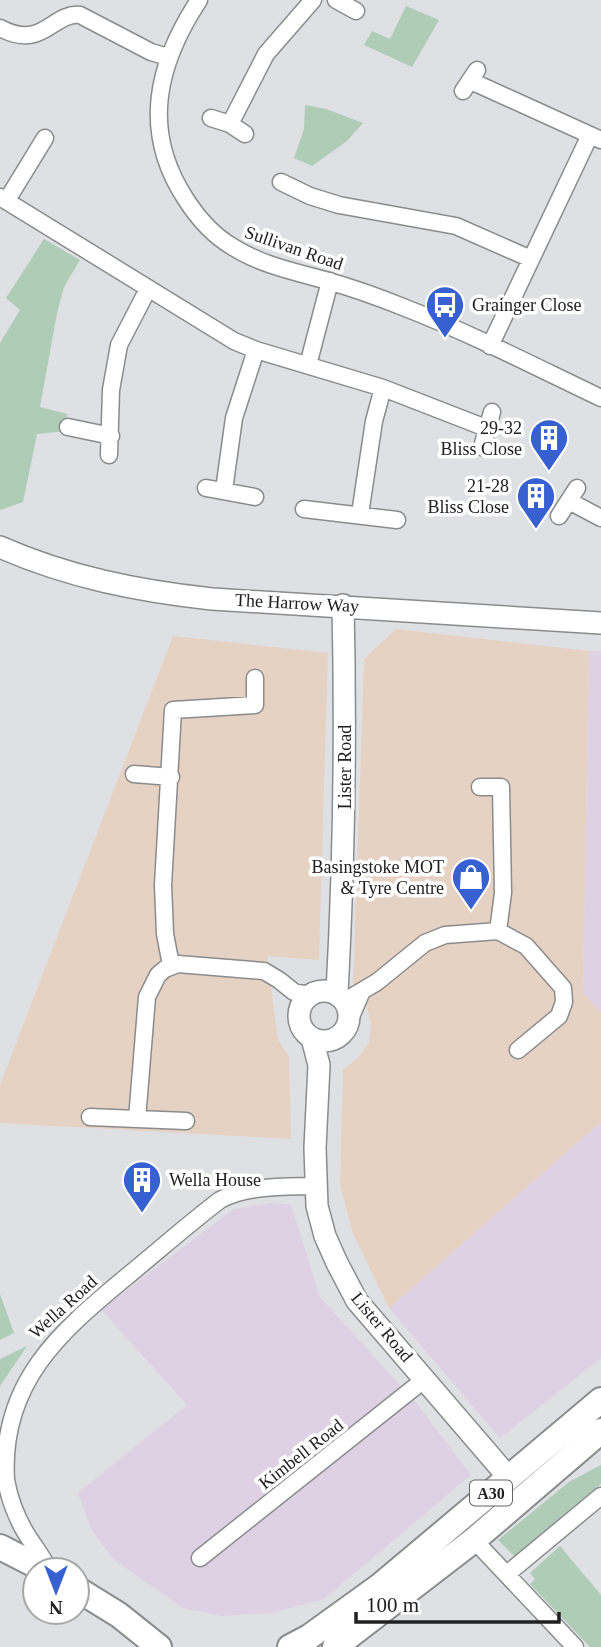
<svg xmlns="http://www.w3.org/2000/svg" width="601" height="1647" viewBox="0 0 601 1647" font-family="'Times New Roman',serif">
<style>
.commercial{fill:#ded1e4}
.industrial{fill:#e6d2c3}
.green{fill:#aeccb6}
.lines{fill:none;stroke-linecap:round;stroke-linejoin:round}
.street-casing{stroke:#8a8b8d;stroke-width:19}
.secondary-casing{stroke:#8a8b8d;stroke-width:24}
.primary-casing{stroke:#8a8b8d;stroke-width:28}
.street{stroke:#fff;stroke-width:16}
.secondary{stroke:#fff;stroke-width:21}
.primary{stroke:#fff;stroke-width:24}
.labels{text-anchor:middle;dominant-baseline:central;stroke-width:7;stroke-linejoin:round;paint-order:stroke}
.shield{fill:#fff;stroke:#636364;stroke-width:2}
.shield-label{font-size:16px;font-weight:bold;fill:#202021}
.street-label{font-size:18px;fill:#202021;stroke:#fff}
.poi-label{font-size:18px;fill:#202021;stroke:#fff;text-anchor:end}
</style>
<rect width="100%" height="100%" fill="#dfe0e3"/>
<path class="commercial" d="M 589,651 L 601,651 L 601,1012 L 583,993 Z
M 601,1122 L 601,1358 L 500,1438 L 389,1308 Z
M 272,1203 L 291,1205 L 320,1297 L 417,1404 L 471,1475 L 324,1599 L 271,1613 L 222,1616 L 183,1608 L 113,1559 L 91,1529 L 78,1493 L 187,1405 L 101,1309 L 234,1209 Z"/>
<path class="industrial" d="M 396,629 L 589,651 L 583,993 L 601,1012 L 601,1122 L 389,1308 L 352,1231 L 340,1184 L 343,1070 L 358,1058 L 369,1042 L 371,1022 L 366,1004 L 353,987 L 364,659 Z
M 173,636 L 328,653 L 319,960 L 267,956 L 278,1040 L 289,1056 L 291,1139 L 0,1123 L 0,1085 Z"/>
<path class="green" d="M 406,6 L 439,20 L 412,67 L 364,45 L 372,31 L 390,39 Z
M 305,105 L 326,109 L 363,123 L 347,141 L 312,166 L 294,158 L 304,129 Z
M 44,239 L 80,260 L 64,287 L 57,313 L 40,407 L 67,414 L 66,431 L 37,434 L 23,502 L 0,510 L 0,343 L 20,310 L 6,298 Z
M 0,1294 L 14,1333 L 0,1340 Z
M 27,1346 L 0,1386 L 0,1359 Z
M 601,1465 L 601,1484 L 514,1556 L 498,1540 L 569,1482 Z
M 560,1546 L 601,1595 L 601,1647 L 590,1647 L 530,1584 L 535,1579 L 530,1573 Z"/>
<g class="lines">
<g class="street-casing">
<path id="street" d="M 199,0 C 157,64 141,130 185,198 C 197,217 214,236 233,247 C 261,265 296,272 328,281 C 353,288 378,297 403,307 C 470,333 536,367 601,398
M 336,0 L 356,11
M 0,28 C 43,51 52,12 80,15 L 151,52 L 168,57
M 471,81 L 601,140
M 463,91 L 477,70
M 211,118 L 230,124 L 266,54 L 313,0
M 230,124 L 245,134
M 281,182 L 310,196 L 339,205 L 456,226 L 531,259
M 0,197 L 234,341 L 256,350 L 383,388 L 486,428
M 7,200 L 45,138
M 490,346 L 590,135
M 308,365 L 330,281
M 68,427 L 111,436
M 482,447 L 492,412
M 109,455 L 111,390 L 119,345 L 148,289
M 206,488 L 255,497
M 224,490 L 234,418 L 256,350
M 569,501 L 601,518
M 304,509 L 397,520
M 360,514 L 374,421 L 383,388
M 559,516 L 577,488
M 134,774 L 171,777
M 480,787 L 501,787 L 503,893 L 498,931
M 171,965 L 165,934 L 163,885 L 173,710 L 255,705 L 255,678
M 345,1001 L 377,982 L 425,943 L 445,935 L 498,931 L 526,946 L 563,988 L 564,1002 L 559,1016 L 518,1050
M 350,1019 L 362,991
M 90,1117 L 137,1119 L 147,997 L 158,975 L 165,969 L 178,964 L 264,971 L 279,980 L 294,992 L 310,995
M 137,1119 L 186,1121
M 474,1540 L 575,1647
M 200,1558 L 425,1379
M 49,1570 C 42,1555 32,1544 24,1530 C 15,1514 9,1497 6,1480 C 0,1383 60,1332 125,1278 C 157,1252 187,1225 220,1200 C 247,1185 285,1187 316,1186
M 507,1574 L 601,1496"/>
</g>
<g class="secondary-casing">
<path id="secondary" d="M 0,547 C 68,577 138,591 212,599 L 601,623
M299 1016a25 25 0 1 1 50 0a25 25 0 1 1-50 0Z
M 337,993 C 344,864 346,735 343,605
M 312,1038 L 319,1065 L 315,1148 L 317,1206 L 325,1236 L 337,1263 L 357,1301 L 509,1478"/>
</g>
<g class="primary-casing">
<path id="primary" d="M 0,1547 L 45,1570
M 77,1589 L 119,1615 L 159,1647
M 290,1647 L 309,1637 L 381,1585 L 601,1400
M 335,1647 L 474,1540 L 601,1431"/>
</g>
<use href="#street" class="street"/>
<use href="#secondary" class="secondary"/>
<use href="#primary" class="primary"/>
</g>
<defs>
<g id="bus-pin" transform="scale(2.0125)"><path d="M0 17L-7.5 6A9.5 9.5 0 1 1 7.5 6Z" fill="#3761d1" stroke="#fff"/><path d="M-5-6H5V4H4V6H2V4H-2V6H-4V4H-5ZM-3.5-4V0h7V-4ZM-3.5 1.2v1.5H-2V1.2ZM2 1.2v1.5H3.5V1.2Z" fill="#fff"/></g>
<g id="building-pin" transform="scale(2.0125)"><path d="M0 17L-7.5 6A9.5 9.5 0 1 1 7.5 6Z" fill="#3761d1" stroke="#fff"/><path d="M-4-6H4V6H1V3H-1V6H-4ZM-2.5-4.3h1.7v1.8h-1.7ZM.8-4.3h1.7v1.8H.8ZM-2.5-1h1.7V.8h-1.7ZM.8-1h1.7V.8H.8Z" fill="#fff"/></g>
<g id="shop-pin" transform="scale(2.0125)"><path d="M0 17L-7.5 6A9.5 9.5 0 1 1 7.5 6Z" fill="#3761d1" stroke="#fff"/><path d="M-5-2.5h2.3a2.7 3.5 0 0 1 5.4 0H5L5.5 6h-11ZM-1.5-2.5h3a1.5 2.3 0 0 0-3 0Z" fill="#fff"/></g>
</defs>
<g fill-rule="evenodd">
<use href="#bus-pin" x="445" y="305"/>
<use href="#building-pin" x="549" y="438"/>
<use href="#building-pin" x="536" y="496"/>
<use href="#shop-pin" x="471" y="877"/>
<use href="#building-pin" x="142" y="1180"/>
</g>
<g class="labels">
<rect class="shield" x="470" y="1480.5" width="42" height="25" rx="5"/>
<g class="shield-label">
<text x="491" y="1493">A30</text>
</g>
<g class="street-label">
<text transform="translate(294 248) rotate(19)">Sullivan Road</text>
<text transform="translate(297 603) rotate(3)">The Harrow Way</text>
<text transform="translate(345 767) rotate(-90)">Lister Road</text>
<text transform="translate(63 1307) rotate(-42)">Wella Road</text>
<text transform="translate(382 1327) rotate(50)">Lister Road</text>
<text transform="translate(301 1454) rotate(-38)">Kimbell Road</text>
</g>
<g class="poi-label">
<text x="472" y="305" text-anchor="start">Grainger Close</text>
<text x="522" y="428">29-32<tspan x="522" dy="21">Bliss Close</tspan></text>
<text x="509" y="486">21-28<tspan x="509" dy="21">Bliss Close</tspan></text>
<text x="444" y="867">Basingstoke MOT<tspan x="444" dy="21">&amp; Tyre Centre</tspan></text>
<text x="169" y="1180" text-anchor="start">Wella House</text>
</g>
</g>
<g transform="translate(56 1591) rotate(180)"><circle r="33" fill="#ffffff" stroke="#a6a6a6" stroke-width="2"/>
<path d="M0-5L12 26L0 18L-12 26Z" fill="#3761d1"/>
<text y="-10" font-size="19" font-weight="bold" text-anchor="middle" fill="#202021">N</text>
</g>
<path d="M356 1612v10h203v-10" fill="none" stroke="#202021" stroke-width="3.5"/>
<text x="366" y="1612" font-size="21" fill="#202021" stroke="#ffffff" stroke-width="5" paint-order="stroke">100 m</text>
</svg>
